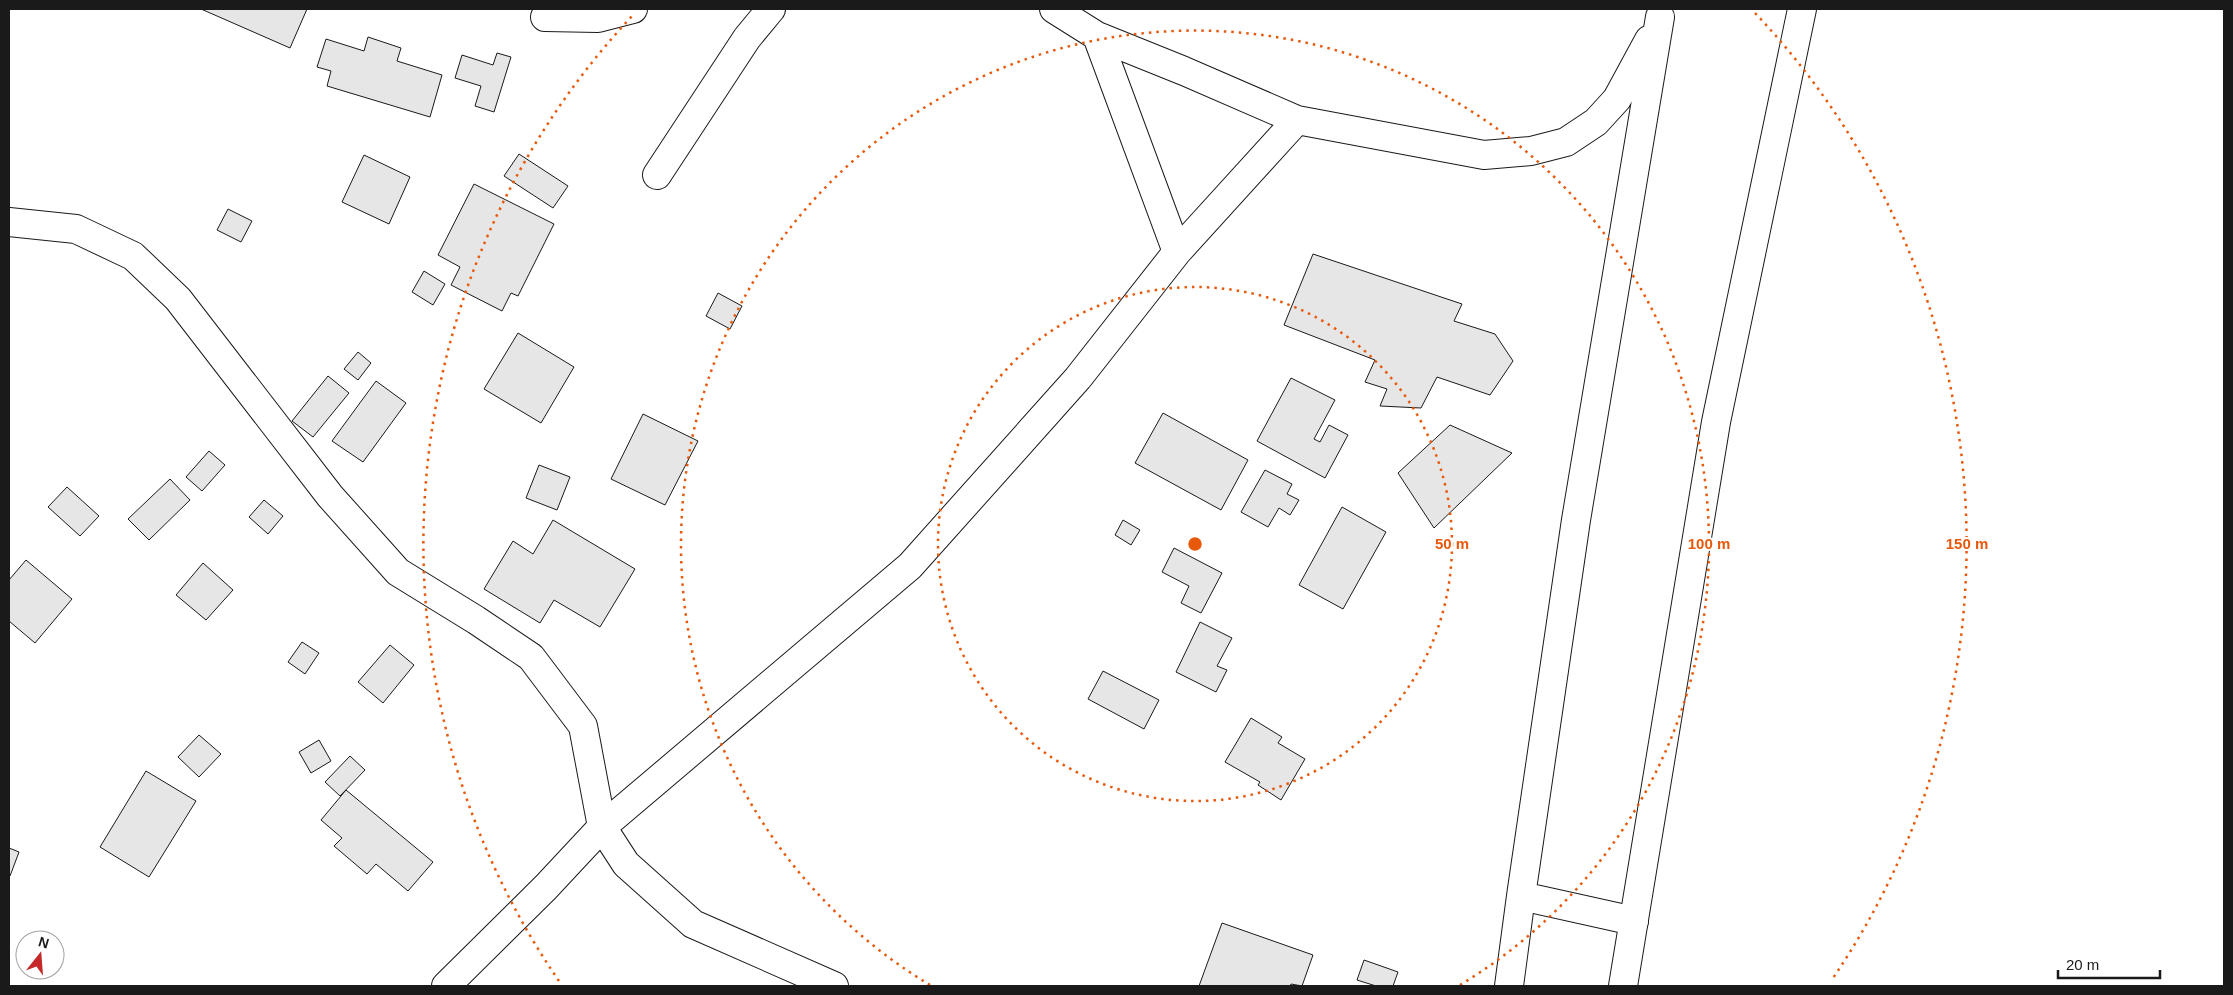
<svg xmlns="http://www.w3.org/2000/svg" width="2233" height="995" viewBox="0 0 2233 995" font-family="Arial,sans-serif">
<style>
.building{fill:#e6e6e6;stroke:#1a1a1a}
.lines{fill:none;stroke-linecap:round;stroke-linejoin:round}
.minor-casing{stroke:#1a1a1a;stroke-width:30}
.trunk-casing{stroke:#1a1a1a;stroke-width:30}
.minor{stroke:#fff;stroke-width:28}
.trunk{stroke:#fff;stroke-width:28}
.ring{fill:none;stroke:#e8590c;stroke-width:2.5;stroke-dasharray:2.5 5}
.centre{fill:#e8590c;stroke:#fff;stroke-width:2.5}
.ring-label{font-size:15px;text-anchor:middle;font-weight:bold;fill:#e8590c;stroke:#fff;stroke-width:4;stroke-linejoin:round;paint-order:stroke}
</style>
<rect width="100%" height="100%" fill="#fff"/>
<path class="building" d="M 201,9 L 307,9 L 290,48 Z
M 368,37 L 401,48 L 397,61 L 442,75 L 430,117 L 327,86 L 331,71 L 317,67 L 326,39 L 364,51 Z
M 497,53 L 511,57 L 494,112 L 475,106 L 481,86 L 455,78 L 462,55 L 493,65 Z
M 519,154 L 568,186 L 553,208 L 504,176 Z
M 364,155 L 410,177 L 389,224 L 342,202 Z
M 474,184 L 554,224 L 518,296 L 511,293 L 502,311 L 451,285 L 460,267 L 438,255 Z
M 228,209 L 252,221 L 241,242 L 217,230 Z
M 1313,254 L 1462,304 L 1454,321 L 1495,334 L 1513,361 L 1490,395 L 1437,377 L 1421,408 L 1380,406 L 1387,389 L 1365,382 L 1375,360 L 1284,325 Z
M 424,271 L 445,284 L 433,305 L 412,292 Z
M 718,293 L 742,306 L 730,329 L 706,316 Z
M 518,333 L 574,367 L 541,423 L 484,389 Z
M 358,352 L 371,363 L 358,380 L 344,369 Z
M 328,376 L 349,393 L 313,437 L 292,421 Z
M 1291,378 L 1335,400 L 1314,439 L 1320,442 L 1329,425 L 1348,435 L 1325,478 L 1257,441 Z
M 376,381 L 406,403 L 363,462 L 332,441 Z
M 1163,413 L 1248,460 L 1221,510 L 1135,463 Z
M 643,414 L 698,441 L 665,505 L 611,479 Z
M 1450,425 L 1512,453 L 1434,528 L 1398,473 Z
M 209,451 L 225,465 L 202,491 L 186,477 Z
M 539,465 L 570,477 L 557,510 L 526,498 Z
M 1265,470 L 1292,484 L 1287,494 L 1299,500 L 1290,515 L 1279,508 L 1268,527 L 1241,512 Z
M 170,479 L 190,500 L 149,540 L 128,519 Z
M 67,487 L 99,516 L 80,536 L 48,507 Z
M 264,500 L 283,516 L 268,534 L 249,517 Z
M 1342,507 L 1386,532 L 1343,609 L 1299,585 Z
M 553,520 L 635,569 L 600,627 L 554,600 L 540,623 L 484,589 L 513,541 L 533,554 Z
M 1123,520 L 1140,530 L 1131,545 L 1115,535 Z
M 1174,548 L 1222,573 L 1201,613 L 1181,603 L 1189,586 L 1162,572 Z
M 26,560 L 72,599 L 35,643 L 9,621 L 9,580 Z
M 203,563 L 233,590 L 206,620 L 176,595 Z
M 1200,622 L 1232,638 L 1217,666 L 1227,670 L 1216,692 L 1176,672 Z
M 302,642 L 319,653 L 305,674 L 288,662 Z
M 390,645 L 414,665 L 383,703 L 358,682 Z
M 1103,671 L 1159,700 L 1144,729 L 1088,699 Z
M 1251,718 L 1282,737 L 1278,743 L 1305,759 L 1281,800 L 1258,785 L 1260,782 L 1225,762 Z
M 199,735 L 221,754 L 199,777 L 178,757 Z
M 319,740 L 331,761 L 311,773 L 299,752 Z
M 350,756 L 365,770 L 340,796 L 325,782 Z
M 146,771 L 196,801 L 149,877 L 100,847 Z
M 346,790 L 433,862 L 408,891 L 376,864 L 367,874 L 334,846 L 342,838 L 321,820 Z
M 9,848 L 19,852 L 10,876 L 9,876 Z
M 1222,923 L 1313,955 L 1302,986 L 1291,984 L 1290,986 L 1199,986 Z
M 1364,960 L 1398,972 L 1393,986 L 1376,986 L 1357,980 Z"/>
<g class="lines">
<g class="minor-casing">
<path id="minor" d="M 1054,9 L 1097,36 L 1184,71 L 1297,120 L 1484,155 L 1531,151 L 1566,142 L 1596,122 L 1617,99 L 1649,40
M 545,17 L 598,18 L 633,9
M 1097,36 L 1177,252
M 657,175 L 747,38 L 771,9
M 9,222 L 76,229 L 133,256 L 178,299 L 330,496 L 398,572 L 476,620 L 531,657 L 583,726 L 602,827 L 626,864 L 693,924 L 834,986
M 1634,921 L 1521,896 L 1576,520 L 1660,17
M 446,986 L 546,887 L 602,827 L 910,566 L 1078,378 L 1177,252 L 1297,120
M 1509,986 L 1521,896"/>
</g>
<g class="trunk-casing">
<path id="trunk" d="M 1623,986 L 1716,422 L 1802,9"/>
</g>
<use href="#minor" class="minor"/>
<use href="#trunk" class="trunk"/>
</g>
<g class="ring">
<circle cx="1195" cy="544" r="257"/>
<path d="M930 985A514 514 0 1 1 1460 985"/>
<path d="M559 981A772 772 0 0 1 635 13M1755 13A772 772 0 0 1 1831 981"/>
</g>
<circle cx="1195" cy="544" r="8" class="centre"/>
<g class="ring-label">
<text x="1452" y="549">50 m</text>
<text x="1709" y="549">100 m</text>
<text x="1967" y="549">150 m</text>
</g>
<rect width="2233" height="995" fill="none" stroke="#1a1a1a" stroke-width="20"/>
<g transform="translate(40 955) rotate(17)"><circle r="24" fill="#ffffff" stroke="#a3a3a3"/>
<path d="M0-4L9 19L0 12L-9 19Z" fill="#c62828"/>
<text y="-8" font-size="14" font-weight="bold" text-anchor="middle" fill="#1a1a1a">N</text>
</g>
<path d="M2058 970v8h102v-8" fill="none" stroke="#1a1a1a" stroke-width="2.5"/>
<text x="2066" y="970" font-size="15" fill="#1a1a1a" stroke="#ffffff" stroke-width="4" paint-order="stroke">20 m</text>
</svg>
